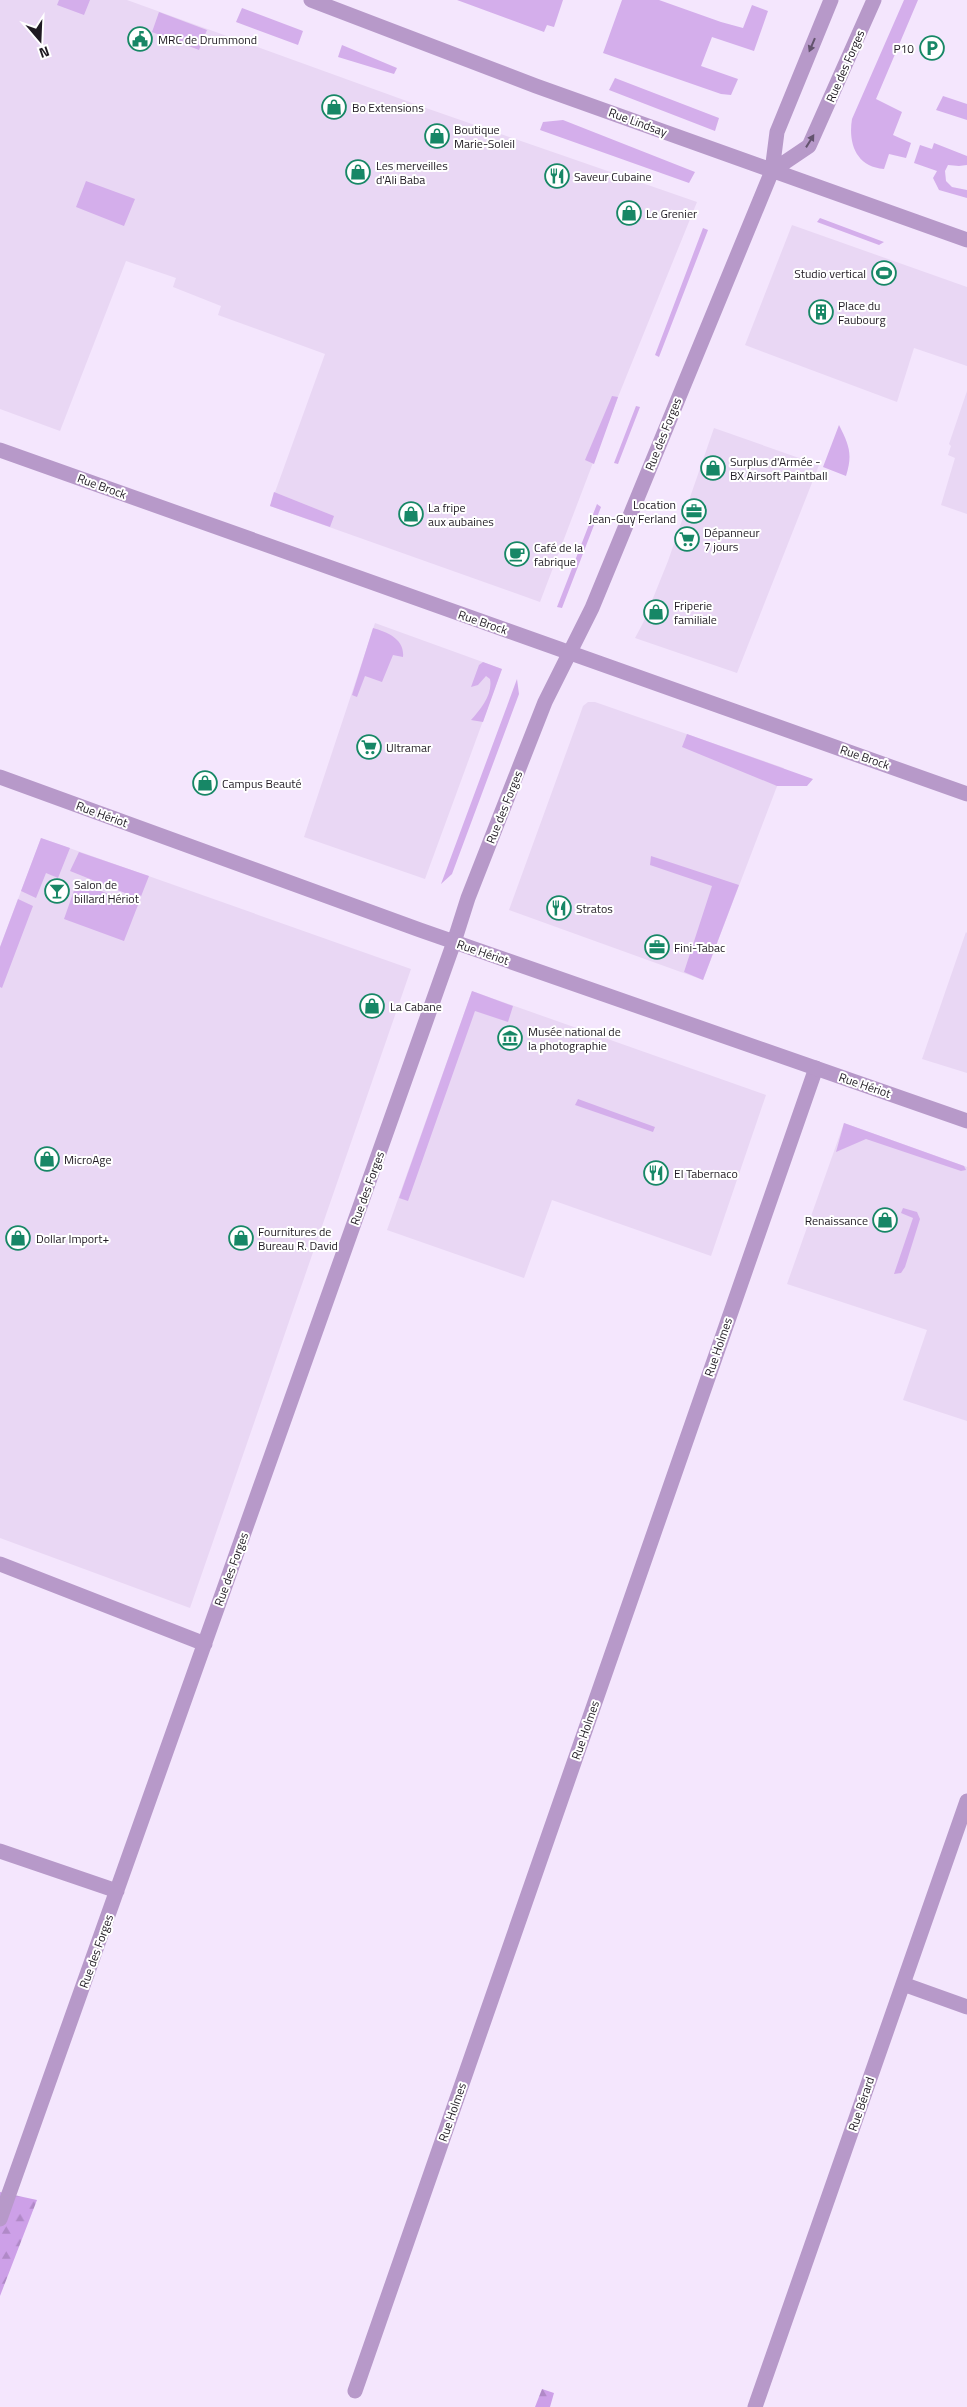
<svg xmlns="http://www.w3.org/2000/svg" width="967" height="2407" viewBox="0 0 967 2407" font-family="'Titillium Web',sans-serif">
<style>
.built{fill:#e9d7f4}
.grass{fill:#d4aeeb}
.forest{fill:url(#forest-firs)}
.lines{fill:none;stroke-linecap:round;stroke-linejoin:round}
.minor{stroke:#b799c9;stroke-width:15}
.tertiary{stroke:#b799c9;stroke-width:15}
.oneway{fill:#63536d}
.labels{text-anchor:middle;dominant-baseline:central;stroke-width:4;stroke-linejoin:round;paint-order:stroke}
.poi-label{font-size:12px;fill:#1f1a22;stroke:#fff;text-anchor:start}
.street-label{font-size:12px;fill:#1f1a22;stroke:#fff}
</style>
<defs>
<pattern id="forest-firs" width="22" height="20" patternUnits="userSpaceOnUse" patternTransform="scale(1.25)"><rect width="22" height="20" fill="#cda0e8"/><path d="M5 1l3.5 6h-7zM16 11l3.5 6h-7z" fill="#b089c7"/></pattern>
</defs>
<rect width="100%" height="100%" fill="#f4e6fd"/>
<path class="built" d="M 0,0 L 127,0 L 426,108 L 697,202 L 618,397 L 540,602 L 270,506 L 325,354 L 218,315 L 221,306 L 173,287 L 176,278 L 126,261 L 60,431 L 0,409 Z
M 792,225 L 967,287 L 967,366 L 914,348 L 897,402 L 745,345 Z
M 967,391 L 967,514 L 941,505 L 955,458 L 948,455 L 951,446 L 949,444 Z
M 714,428 L 819,465 L 737,673 L 635,638 L 643,623 L 668,561 Z
M 375,623 L 502,669 L 425,879 L 304,837 Z
M 588,702 L 595,702 L 784,768 L 703,980 L 509,910 L 577,723 L 583,706 Z
M 41,838 L 411,969 L 190,1608 L 0,1538 L 0,947 Z
M 966,932 L 967,933 L 967,1073 L 922,1059 Z
M 472,991 L 766,1095 L 711,1256 L 552,1200 L 524,1278 L 387,1230 Z
M 844,1123 L 967,1167 L 967,1421 L 903,1400 L 927,1330 L 787,1284 Z"/>
<path class="grass" d="M 59,0 L 90,0 L 84,15 L 57,5 Z
M 457,0 L 563,0 L 554,27 L 547,25 L 544,32 Z
M 622,0 L 659,0 L 721,22 L 743,28 L 752,5 L 768,11 L 754,51 L 712,37 L 701,66 L 738,79 L 731,95 L 721,94 L 603,53 Z
M 904,0 L 918,0 L 876,99 L 902,112 L 893,135 L 911,143 L 906,158 L 889,154 L 884,169 C 856,167 848,143 852,119 Z
M 242,8 L 303,31 L 298,45 L 236,22 Z
M 159,12 L 207,30 L 199,50 L 152,32 Z
M 342,45 L 397,68 L 394,74 L 338,57 Z
M 615,78 L 719,118 L 715,131 L 609,90 Z
M 943,96 L 967,104 L 967,120 L 936,110 Z
M 563,120 L 695,172 L 689,183 L 540,130 L 543,122 Z
M 934,143 L 967,156 L 967,165 L 959,166 L 948,165 L 945,171 L 946,181 L 952,187 L 967,190 L 967,198 L 939,190 L 933,178 L 937,171 L 914,163 L 920,145 L 932,149 Z
M 86,181 L 135,199 L 124,226 L 76,207 Z
M 820,218 L 884,242 L 879,245 L 817,222 Z
M 703,228 L 708,230 L 659,357 L 655,355 Z
M 612,396 L 618,397 L 594,464 L 585,460 Z
M 636,406 L 640,407 L 618,464 L 614,463 Z
M 839,425 C 849,445 853,454 846,476 L 823,467 Z
M 274,492 L 334,516 L 330,527 L 270,506 Z
M 597,504 L 601,507 L 562,608 L 557,607 Z
M 373,628 C 387,632 405,639 403,657 L 393,655 L 382,682 L 365,676 L 357,697 L 352,695 Z
M 483,662 L 502,669 L 483,722 L 471,720 C 481,709 493,694 490,679 L 486,676 L 478,685 L 471,687 L 479,665 Z
M 517,679 L 519,694 L 452,874 L 441,884 Z
M 687,734 L 813,779 L 807,786 L 777,786 L 682,747 Z
M 41,838 L 70,848 L 58,878 L 46,873 L 36,898 L 21,891 Z
M 79,852 L 149,876 L 140,899 L 70,871 Z
M 651,856 L 739,885 L 703,980 L 684,972 L 712,886 L 650,865 Z
M 77,882 L 138,905 L 124,941 L 64,919 Z
M 18,899 L 33,906 L 2,988 L 0,987 L 0,947 Z
M 472,991 L 513,1006 L 508,1022 L 475,1011 L 408,1201 L 399,1198 Z
M 578,1099 L 655,1127 L 653,1132 L 575,1105 Z
M 844,1123 L 964,1166 L 966,1170 L 961,1171 L 866,1139 L 836,1152 Z
M 903,1208 L 917,1212 L 920,1219 L 905,1267 L 901,1273 L 894,1274 L 913,1218 L 901,1213 Z"/>
<path class="forest" d="M 0,2192 L 37,2200 L 0,2296 Z
M 542,2389 L 554,2393 L 550,2407 L 535,2407 Z"/>
<g class="lines">
<path class="minor" d="M 0,1564 L 205,1644
M 0,1851 L 117,1891
M 903,1984 L 967,2007
M 0,2219 L 454,942
M 355,2391 L 816,1068
M 755,2407 L 967,1801"/>
<path class="tertiary" d="M 311,0 L 536,86 L 967,240
M 772,171 L 809,146 L 874,0
M 0,450 L 967,794
M 0,777 L 420,930 L 967,1121
M 454,942 L 468,898 L 545,702 L 592,608 L 772,171 L 777,132 L 831,0"/>
</g>
<defs><path id="oneway-solid" d="M-6-.8H1V-3.2L6.5 0L1 3.2V.8H-6Z" transform="scale(1.25)"/></defs>
<g class="oneway">
<use href="#oneway-solid" transform="translate(812 45) rotate(113)"/>
<use href="#oneway-solid" transform="translate(810 141) rotate(-58)"/>
</g>
<defs>
<g id="civic-ring" transform="scale(1.25)"><circle r="9.5" fill="#fff" stroke="#178766" stroke-width="1.5"/><path d="M-.6-6.5H3V-4.5H.6V-3L4-1V1h2V6H-6V1h2V-1L-.6-3ZM-1.2 2.5V6h2.4V2.5Z" fill="#178766"/></g>
<g id="parking-ring" transform="scale(1.25)"><circle r="9.5" fill="#fff" stroke="#178766" stroke-width="1.5"/><path d="M-3.5-5.5H1a3.5 3.5 0 0 1 0 7H-1V5.5H-3.5ZM-1-3.4V-.6H.8a1.4 1.4 0 0 0 0-2.8Z" fill="#178766"/></g>
<g id="shop-ring" transform="scale(1.25)"><circle r="9.5" fill="#fff" stroke="#178766" stroke-width="1.5"/><path d="M-5-2.5h2.3a2.7 3.5 0 0 1 5.4 0H5L5.5 6h-11ZM-1.5-2.5h3a1.5 2.3 0 0 0-3 0Z" fill="#178766"/></g>
<g id="restaurant-ring" transform="scale(1.25)"><circle r="9.5" fill="#fff" stroke="#178766" stroke-width="1.5"/><path d="M-5-6h1v4h1v-4h1v4h1v-4h1v5L-1.5 .5V6h-2V.5L-5-1ZM5-6V6H3V1.5H1.5Q1.5-4 5-6Z" fill="#178766"/></g>
<g id="stadium-ring" transform="scale(1.25)"><circle r="9.5" fill="#fff" stroke="#178766" stroke-width="1.5"/><path d="M0-5a6.5 5 0 1 0 0 10a6.5 5 0 1 0 0-10ZM-3.5-1.8h7v3.6h-7Z" fill="#178766"/></g>
<g id="building-ring" transform="scale(1.25)"><circle r="9.5" fill="#fff" stroke="#178766" stroke-width="1.5"/><path d="M-4-6H4V6H1V3H-1V6H-4ZM-2.5-4.3h1.7v1.8h-1.7ZM.8-4.3h1.7v1.8H.8ZM-2.5-1h1.7V.8h-1.7ZM.8-1h1.7V.8H.8Z" fill="#178766"/></g>
<g id="office-ring" transform="scale(1.25)"><circle r="9.5" fill="#fff" stroke="#178766" stroke-width="1.5"/><path d="M-6-3h4V-5.5h4V-3h4V5H-6ZM-1-4.5V-3h2v-1.5ZM-6 0V1H6V0Z" fill="#178766"/></g>
<g id="supermarket-ring" transform="scale(1.25)"><circle r="9.5" fill="#fff" stroke="#178766" stroke-width="1.5"/><path d="M-6-5.5h2.5l.6 2H6L4.5 2H-2.5L-4.4-4H-6ZM-1.5 3.2a1.3 1.3 0 1 0 .1 0ZM3 3.2a1.3 1.3 0 1 0 .1 0Z" fill="#178766"/></g>
<g id="cafe-ring" transform="scale(1.25)"><circle r="9.5" fill="#fff" stroke="#178766" stroke-width="1.5"/><path d="M-5.5-4.5H6V0H3Q3 3.5 0 3.5H-2.5Q-5.5 3.5-5.5 0ZM3-3.2v2h1.7v-2ZM-6 4.5H4V6H-6Z" fill="#178766"/></g>
<g id="bar-ring" transform="scale(1.25)"><circle r="9.5" fill="#fff" stroke="#178766" stroke-width="1.5"/><path d="M-6-5H6L.8 .8V4.5H3.5V6h-7V4.5H-.8V.8Z" fill="#178766"/></g>
<g id="museum-ring" transform="scale(1.25)"><circle r="9.5" fill="#fff" stroke="#178766" stroke-width="1.5"/><path d="M0-6L6-3V-2H-6V-3ZM-5-1h2V3h-2ZM-1-1h2V3h-2ZM3-1h2V3H3ZM-6 4H6V6H-6Z" fill="#178766"/></g>
</defs>
<g fill-rule="evenodd">
<use href="#civic-ring" x="140" y="39"/>
<use href="#parking-ring" x="932" y="48"/>
<use href="#shop-ring" x="334" y="107"/>
<use href="#shop-ring" x="437" y="136"/>
<use href="#shop-ring" x="358" y="172"/>
<use href="#restaurant-ring" x="557" y="176"/>
<use href="#shop-ring" x="629" y="213"/>
<use href="#stadium-ring" x="884" y="273"/>
<use href="#building-ring" x="821" y="312"/>
<use href="#shop-ring" x="713" y="468"/>
<use href="#office-ring" x="694" y="511"/>
<use href="#shop-ring" x="411" y="514"/>
<use href="#supermarket-ring" x="687" y="539"/>
<use href="#cafe-ring" x="517" y="554"/>
<use href="#shop-ring" x="656" y="612"/>
<use href="#supermarket-ring" x="369" y="747"/>
<use href="#shop-ring" x="205" y="783"/>
<use href="#bar-ring" x="57" y="891"/>
<use href="#restaurant-ring" x="559" y="908"/>
<use href="#office-ring" x="657" y="947"/>
<use href="#shop-ring" x="372" y="1006"/>
<use href="#museum-ring" x="510" y="1038"/>
<use href="#shop-ring" x="47" y="1159"/>
<use href="#restaurant-ring" x="656" y="1173"/>
<use href="#shop-ring" x="885" y="1220"/>
<use href="#shop-ring" x="18" y="1238"/>
<use href="#shop-ring" x="241" y="1238"/>
</g>
<g class="labels">
<g class="poi-label">
<text x="158" y="39">MRC de Drummond</text>
<text x="914" y="48" text-anchor="end">P10</text>
<text x="352" y="107">Bo Extensions</text>
<text x="454" y="129">Boutique<tspan x="454" dy="14">Marie-Soleil</tspan></text>
<text x="376" y="165">Les merveilles<tspan x="376" dy="14">d'Ali Baba</tspan></text>
<text x="574" y="176">Saveur Cubaine</text>
<text x="646" y="213">Le Grenier</text>
<text x="866" y="273" text-anchor="end">Studio vertical</text>
<text x="838" y="305">Place du<tspan x="838" dy="14">Faubourg</tspan></text>
<text x="730" y="461">Surplus d'Armée -<tspan x="730" dy="14">BX Airsoft Paintball</tspan></text>
<text x="676" y="504" text-anchor="end">Location<tspan x="676" dy="14">Jean-Guy Ferland</tspan></text>
<text x="428" y="507">La fripe<tspan x="428" dy="14">aux aubaines</tspan></text>
<text x="704" y="532">Dépanneur<tspan x="704" dy="14">7 jours</tspan></text>
<text x="534" y="547">Café de la<tspan x="534" dy="14">fabrique</tspan></text>
<text x="674" y="605">Friperie<tspan x="674" dy="14">familiale</tspan></text>
<text x="386" y="747">Ultramar</text>
<text x="222" y="783">Campus Beauté</text>
<text x="74" y="884">Salon de<tspan x="74" dy="14">billard Hériot</tspan></text>
<text x="576" y="908">Stratos</text>
<text x="674" y="947">Fini-Tabac</text>
<text x="390" y="1006">La Cabane</text>
<text x="528" y="1031">Musée national de<tspan x="528" dy="14">la photographie</tspan></text>
<text x="64" y="1159">MicroAge</text>
<text x="674" y="1173">El Tabernaco</text>
<text x="868" y="1220" text-anchor="end">Renaissance</text>
<text x="258" y="1231">Fournitures de<tspan x="258" dy="14">Bureau R. David</tspan></text>
<text x="36" y="1238">Dollar Import+</text>
</g>
<g class="street-label">
<text transform="translate(845 66) rotate(-66)">Rue des Forges</text>
<text transform="translate(638 122) rotate(20)">Rue Lindsay</text>
<text transform="translate(663 434) rotate(-68)">Rue des Forges</text>
<text transform="translate(102 486) rotate(20)">Rue Brock</text>
<text transform="translate(483 622) rotate(19)">Rue Brock</text>
<text transform="translate(865 757) rotate(19)">Rue Brock</text>
<text transform="translate(504 807) rotate(-68)">Rue des Forges</text>
<text transform="translate(102 814) rotate(20)">Rue Hériot</text>
<text transform="translate(483 952) rotate(19)">Rue Hériot</text>
<text transform="translate(865 1085) rotate(19)">Rue Hériot</text>
<text transform="translate(367 1188) rotate(-70)">Rue des Forges</text>
<text transform="translate(718 1347) rotate(-71)">Rue Holmes</text>
<text transform="translate(231 1569) rotate(-70)">Rue des Forges</text>
<text transform="translate(585 1730) rotate(-71)">Rue Holmes</text>
<text transform="translate(96 1951) rotate(-70)">Rue des Forges</text>
<text transform="translate(861 2104) rotate(-71)">Rue Bérard</text>
<text transform="translate(452 2112) rotate(-71)">Rue Holmes</text>
</g>
</g>
<g transform="translate(40 40) rotate(161)" stroke="#ffffff" stroke-width="4" paint-order="stroke">
<path d="M0-4L9 19L0 12L-9 19Z" fill="#1f1a22"/>
<text y="-8" font-size="14" font-weight="bold" text-anchor="middle" fill="#1f1a22">N</text>
</g>
</svg>
